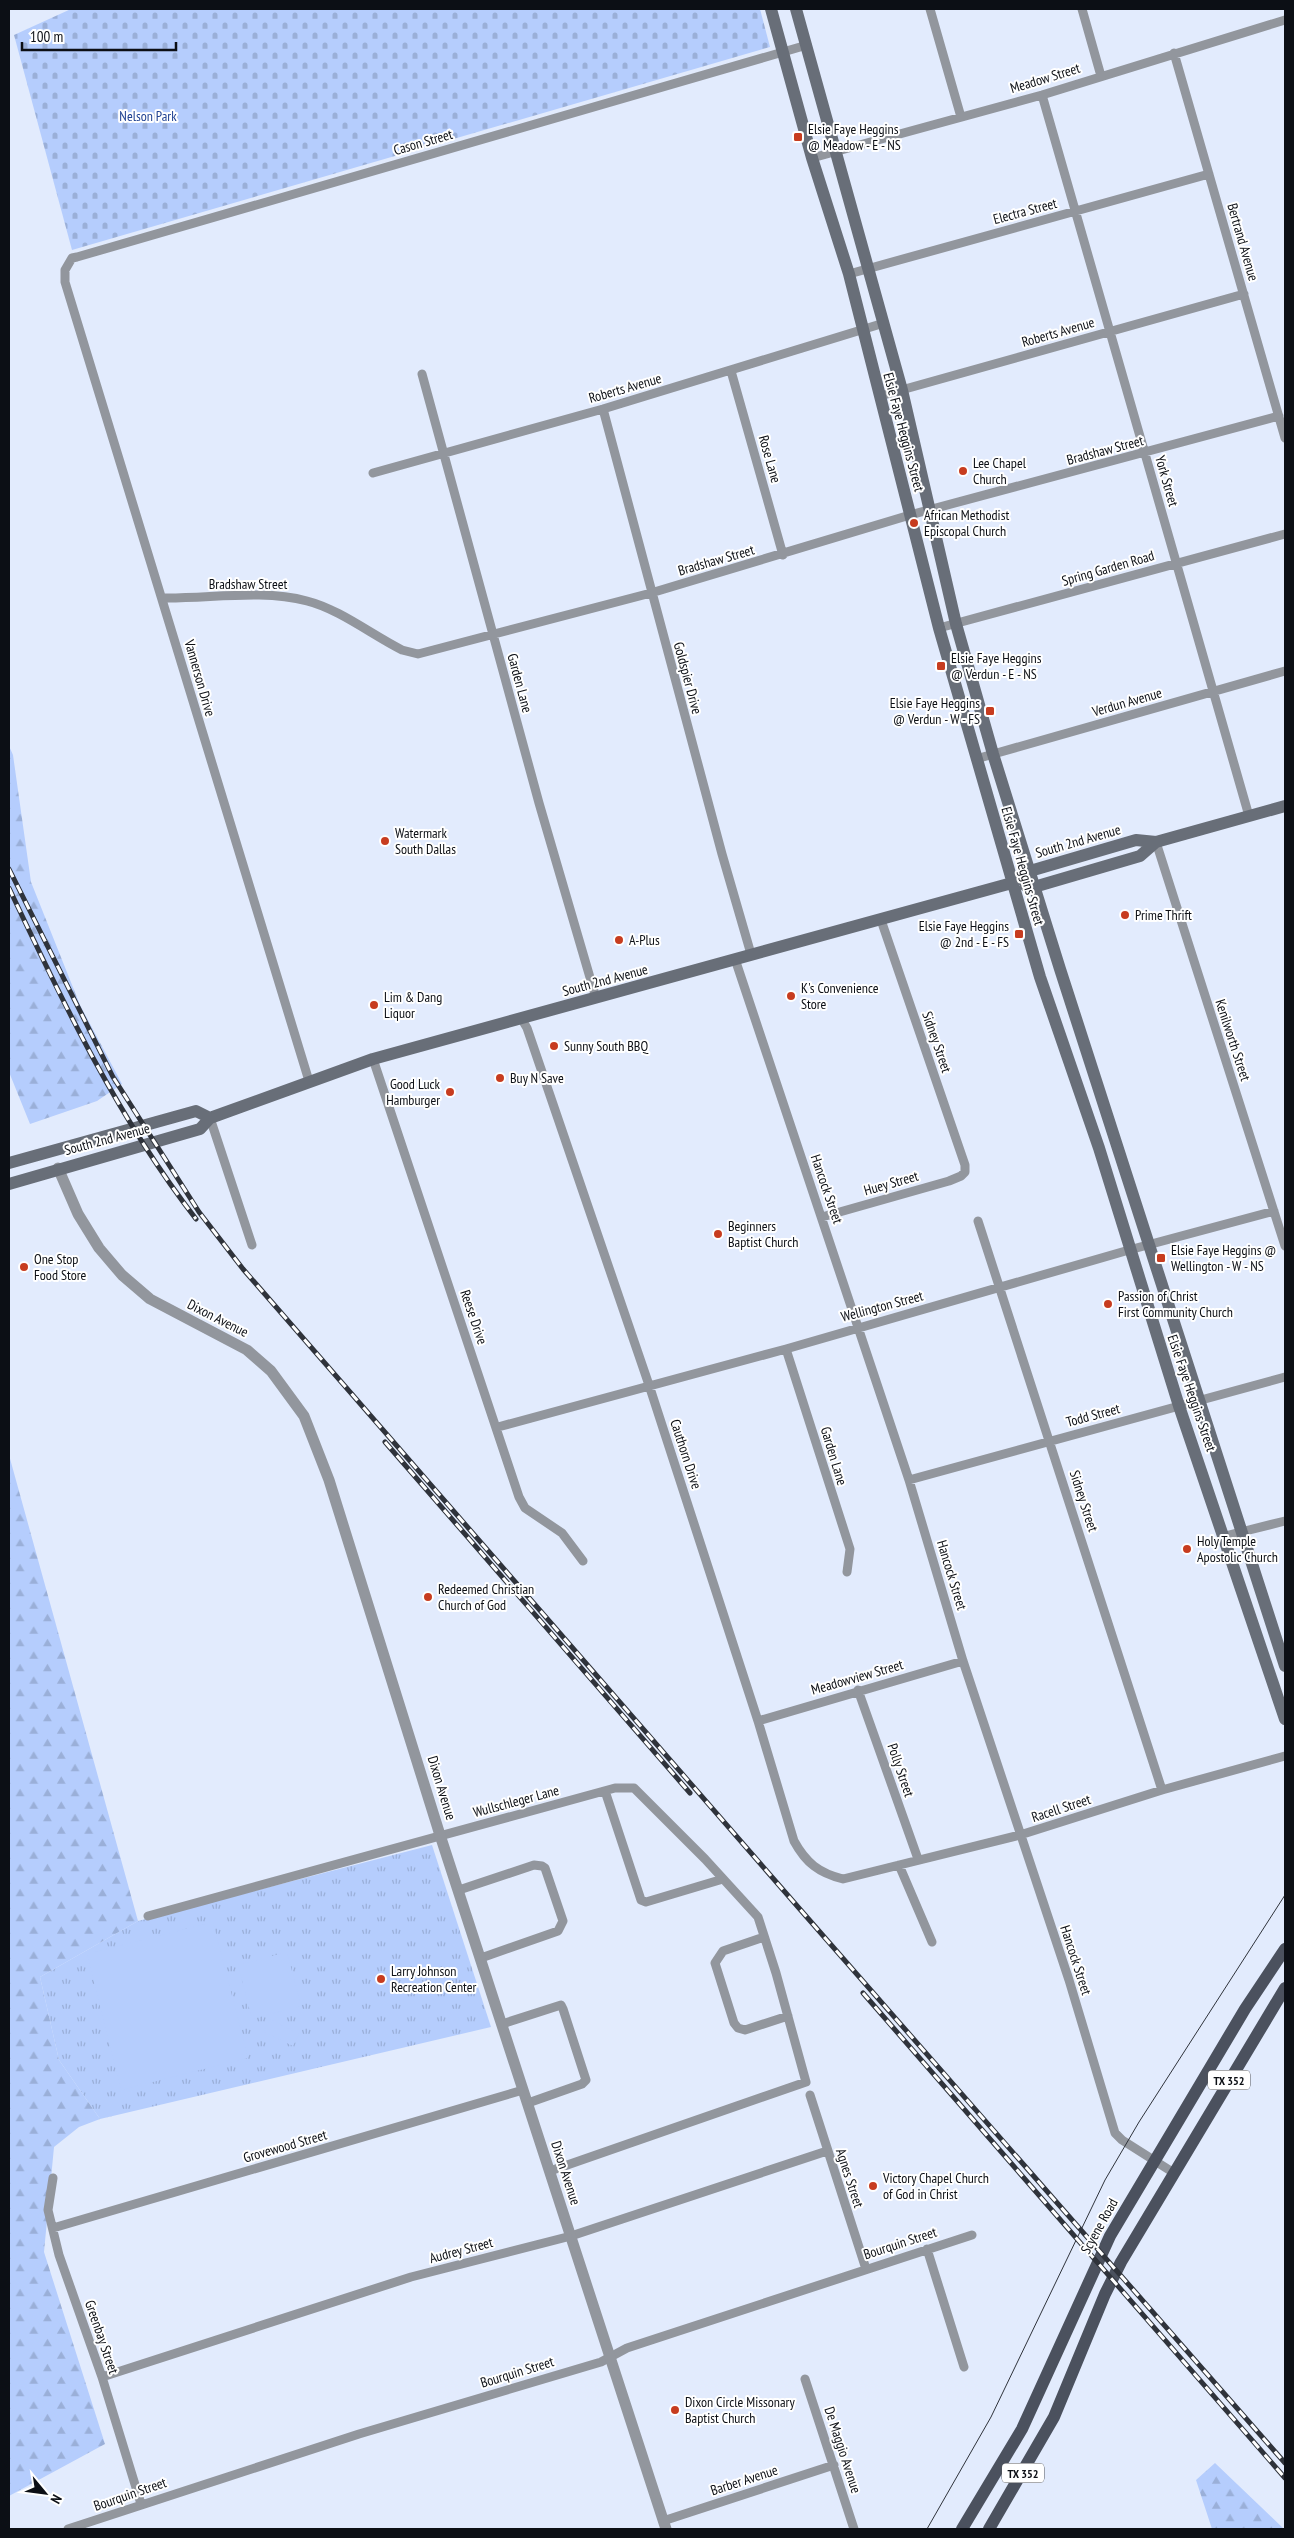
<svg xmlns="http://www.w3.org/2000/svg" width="1294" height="2538" viewBox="0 0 1294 2538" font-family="'PT Sans Narrow',sans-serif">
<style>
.grass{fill:url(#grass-tufts)}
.forest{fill:url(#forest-firs)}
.cemetery{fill:url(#cemetery-stones)}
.garden{fill:#b5cdfd}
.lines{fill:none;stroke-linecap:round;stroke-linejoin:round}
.minor{stroke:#92969d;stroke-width:9}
.tertiary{stroke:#92969d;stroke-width:11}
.secondary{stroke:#686e78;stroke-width:12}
.primary{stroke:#4b515e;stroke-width:12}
.tram{stroke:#2f333b;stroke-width:1}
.rail-casing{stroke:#2f333b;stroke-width:5}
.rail{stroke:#fff;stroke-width:3;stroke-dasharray:9;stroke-linecap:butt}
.poi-dot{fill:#c73c1f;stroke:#fff;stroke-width:2}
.labels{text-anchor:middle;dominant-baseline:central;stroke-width:4;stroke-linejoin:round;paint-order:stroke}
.shield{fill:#fff;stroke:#55575b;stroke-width:1}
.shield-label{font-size:12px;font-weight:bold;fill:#0c0f15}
.street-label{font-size:14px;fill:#0c0f15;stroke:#fff}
.park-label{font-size:14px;fill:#1e4091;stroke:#fff}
.poi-label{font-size:14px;fill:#0c0f15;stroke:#fff;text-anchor:start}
</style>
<defs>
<pattern id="grass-tufts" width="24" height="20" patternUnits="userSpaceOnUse" patternTransform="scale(1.25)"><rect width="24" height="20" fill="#b5cdfd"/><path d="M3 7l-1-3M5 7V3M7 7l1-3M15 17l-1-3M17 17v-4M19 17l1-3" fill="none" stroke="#9aafd8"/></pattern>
<pattern id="forest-firs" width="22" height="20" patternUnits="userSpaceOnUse" patternTransform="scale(1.25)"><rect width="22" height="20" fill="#b5cdfd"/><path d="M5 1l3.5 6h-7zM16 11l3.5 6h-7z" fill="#9aafd8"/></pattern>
<pattern id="cemetery-stones" width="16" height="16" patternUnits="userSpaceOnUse" patternTransform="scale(1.25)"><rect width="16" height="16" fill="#b5cdfd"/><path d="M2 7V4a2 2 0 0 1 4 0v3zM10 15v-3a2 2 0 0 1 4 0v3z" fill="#9aafd8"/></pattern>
</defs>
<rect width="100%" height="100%" fill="#e2ebfd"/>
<path class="grass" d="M 432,1845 L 491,2027 L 100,2119 L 59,2060 L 40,1977 L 138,1921 Z"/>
<path class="forest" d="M 9,746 L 13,755 L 31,882 L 80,1005 L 122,1084 L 97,1101 L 30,1124 L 9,1072 Z
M 9,1455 L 138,1921 L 40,1977 L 59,2060 L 100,2119 L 79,2127 L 54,2147 L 44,2252 L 105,2444 L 9,2496 Z
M 1215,2463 L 1284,2529 L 1212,2529 L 1196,2480 Z"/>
<path class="cemetery" d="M 71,9 L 760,9 L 770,47 L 72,250 L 14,35 Z"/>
<path class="garden" d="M 213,1922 L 248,2058 L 121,2090 L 87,1954 Z
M 287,1952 L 301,2006 L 252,2019 L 238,1965 Z
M 270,2019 L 299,2034 L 293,2046 L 264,2032 Z"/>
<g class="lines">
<path class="minor" d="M 930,9 L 961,117
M 1082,9 L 1101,76
M 1174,53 L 1285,438
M 1042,95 L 1249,816
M 812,158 L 1042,95 L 1285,20
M 849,274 L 1209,174
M 731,371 L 783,555
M 422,374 L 539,803 L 596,998
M 880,396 L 1244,294
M 603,409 L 722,854 L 751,954
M 373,473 L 603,409 L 884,323
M 162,598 C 209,599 261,589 307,601 C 339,609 372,635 402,650 L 418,654 L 651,593 L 910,515 L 1279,416
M 939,628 L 1285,534
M 976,759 L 1285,671
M 1156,842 L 1285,1246
M 735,959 L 909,1480 L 963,1661 L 1069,1980 L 1115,2133 L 1122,2140 L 1174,2173
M 521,1018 L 527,1028 L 649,1385 L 758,1721 L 794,1841 C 806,1863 819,1873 843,1879 L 1020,1835 L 1162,1790 L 1285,1756
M 373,1059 L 519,1497 L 525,1508 L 562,1533 L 583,1561
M 309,1081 L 65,282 L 65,270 L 72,258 L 77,257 L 807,45
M 210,1118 L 252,1245
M 822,1217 L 949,1181 L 961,1176 L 965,1172 L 965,1165 L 881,920
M 978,1221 L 1162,1790
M 786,1349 L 850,1549 L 847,1572
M 498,1427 L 786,1349 L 1129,1250 L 1274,1211
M 909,1480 L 1285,1377
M 1225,1536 L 1285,1521
M 858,1690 L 918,1859
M 758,1721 L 963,1661
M 605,1791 L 641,1900 L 646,1902 L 723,1879
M 899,1865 L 932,1942
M 459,1890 L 534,1865 L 542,1866 L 545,1868 L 563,1921 L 558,1931 L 481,1958
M 148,1916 L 615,1788 L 634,1788 L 705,1859 L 758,1917 L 776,1973 L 806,2082 L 550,2171
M 764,1937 L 723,1951 L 715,1963 L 734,2023 L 738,2028 L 745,2030 L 788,2016
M 502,2024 L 561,2005 L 563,2009 L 586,2080 L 582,2084 L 528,2103
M 810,2095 L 866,2269
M 53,2178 L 48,2210 L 59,2255 L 102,2377 L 141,2504
M 53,2228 L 523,2090
M 927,2249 L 964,2367
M 102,2377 L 411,2277 L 571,2236 L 827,2151
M 805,2379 L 854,2529
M 663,2521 L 834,2465
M 68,2529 L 359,2434 L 601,2362 L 627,2348 L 972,2235"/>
<path class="tertiary" d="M 58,1168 L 78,1214 L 99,1248 L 122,1275 L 150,1299 L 247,1350 L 271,1371 L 304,1416 L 329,1480 L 440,1835 L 666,2529"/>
<path class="secondary" d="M 771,9 L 812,158 L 849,274 L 939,628 L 1040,977 L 1099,1148 L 1179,1406 L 1285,1719
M 796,9 L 902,390 L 956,624 L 993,754 L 1060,969 L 1285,1666
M 1026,886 L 1034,887 L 1140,856 L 1156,842
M 9,1163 L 196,1111 L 210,1118
M 9,1184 L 200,1129 L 210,1118 L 373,1059 L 1001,886 L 1012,883 L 1030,871 L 1136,840 L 1156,842 L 1285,806"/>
<path class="primary" d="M 962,2529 L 1022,2429 L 1110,2236 L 1245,2009 L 1285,1949
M 989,2529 L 1054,2417 L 1105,2294 L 1121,2262 L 1285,1988"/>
<path class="tram" d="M 927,2529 L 991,2417 L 1105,2180 L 1139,2122 L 1285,1895"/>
<g class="rail-casing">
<path id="rail" d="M 9,869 L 113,1077 L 199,1212 L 243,1269 L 805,1915 L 1285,2463
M 9,888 C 63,1003 118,1118 196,1219
M 385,1442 L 690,1793
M 863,1993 L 1285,2478"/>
</g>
<use href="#rail" class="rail"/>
</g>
<g class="poi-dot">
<rect x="793" y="132" width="10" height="10" rx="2.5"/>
<circle cx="963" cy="471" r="5"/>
<circle cx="914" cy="523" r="5"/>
<rect x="936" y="661" width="10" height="10" rx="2.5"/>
<rect x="985" y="706" width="10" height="10" rx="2.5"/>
<circle cx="385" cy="841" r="5"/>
<circle cx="1125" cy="915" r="5"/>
<rect x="1014" y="929" width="10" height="10" rx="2.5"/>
<circle cx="619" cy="940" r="5"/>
<circle cx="791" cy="996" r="5"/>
<circle cx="374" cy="1005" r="5"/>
<circle cx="554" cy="1046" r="5"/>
<circle cx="500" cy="1078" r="5"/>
<circle cx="450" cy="1092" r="5"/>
<circle cx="718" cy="1234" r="5"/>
<rect x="1156" y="1253" width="10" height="10" rx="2.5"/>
<circle cx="24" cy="1267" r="5"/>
<circle cx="1108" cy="1304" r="5"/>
<circle cx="1187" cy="1549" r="5"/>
<circle cx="428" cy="1597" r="5"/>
<circle cx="381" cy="1979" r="5"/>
<circle cx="873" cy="2186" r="5"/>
<circle cx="675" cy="2410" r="5"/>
</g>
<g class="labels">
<g class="shield">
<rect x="1208" y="2070.5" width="42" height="19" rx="4"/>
<rect x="1002" y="2463.5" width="42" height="19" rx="4"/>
</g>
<g class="shield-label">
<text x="1229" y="2080">TX 352</text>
<text x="1023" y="2473">TX 352</text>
</g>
<g class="street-label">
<text transform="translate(1045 78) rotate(-17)">Meadow Street</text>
<text transform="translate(423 142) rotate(-16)">Cason Street</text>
<text transform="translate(1025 211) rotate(-15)">Electra Street</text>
<text transform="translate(1243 242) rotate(74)">Bertrand Avenue</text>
<text transform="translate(1058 332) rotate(-16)">Roberts Avenue</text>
<text transform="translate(625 388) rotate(-16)">Roberts Avenue</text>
<text transform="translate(904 432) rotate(75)">Elsie Faye Heggins Street</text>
<text transform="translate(1105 450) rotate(-15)">Bradshaw Street</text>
<text transform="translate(770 459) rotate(74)">Rose Lane</text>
<text transform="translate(1167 481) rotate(74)">York Street</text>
<text transform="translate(716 560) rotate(-16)">Bradshaw Street</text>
<text transform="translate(1108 568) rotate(-16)">Spring Garden Road</text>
<text x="248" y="584">Bradshaw Street</text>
<text transform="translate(200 678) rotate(74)">Vannerson Drive</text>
<text transform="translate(688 678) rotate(75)">Goldspier Drive</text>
<text transform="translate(520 683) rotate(75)">Garden Lane</text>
<text transform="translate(1127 702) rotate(-16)">Verdun Avenue</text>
<text transform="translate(1078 841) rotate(-16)">South 2nd Avenue</text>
<text transform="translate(1023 866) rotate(74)">Elsie Faye Heggins Street</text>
<text transform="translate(605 980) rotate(-15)">South 2nd Avenue</text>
<text transform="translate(1233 1040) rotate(72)">Kenilworth Street</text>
<text transform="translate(937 1042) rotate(71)">Sidney Street</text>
<text transform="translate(107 1139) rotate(-15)">South 2nd Avenue</text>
<text transform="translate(891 1183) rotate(-16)">Huey Street</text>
<text transform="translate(827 1189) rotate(71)">Hancock Street</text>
<text transform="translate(882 1306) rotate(-15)">Wellington Street</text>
<text transform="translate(474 1317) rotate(71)">Reese Drive</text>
<text transform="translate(218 1318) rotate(27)">Dixon Avenue</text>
<text transform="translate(1192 1393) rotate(71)">Elsie Faye Heggins Street</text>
<text transform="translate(1093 1415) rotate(-15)">Todd Street</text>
<text transform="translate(686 1454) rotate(72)">Cauthorn Drive</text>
<text transform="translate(834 1456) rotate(73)">Garden Lane</text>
<text transform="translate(1084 1501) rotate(72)">Sidney Street</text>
<text transform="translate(952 1575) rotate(73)">Hancock Street</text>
<text transform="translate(857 1677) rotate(-16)">Meadowview Street</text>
<text transform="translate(901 1770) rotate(71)">Polly Street</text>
<text transform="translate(442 1788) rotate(73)">Dixon Avenue</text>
<text transform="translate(516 1801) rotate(-15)">Wullschleger Lane</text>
<text transform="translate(1061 1808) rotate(-18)">Racell Street</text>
<text transform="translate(1076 1960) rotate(72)">Hancock Street</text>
<text transform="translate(285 2146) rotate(-16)">Grovewood Street</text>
<text transform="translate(566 2173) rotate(72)">Dixon Avenue</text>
<text transform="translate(850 2178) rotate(72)">Agnes Street</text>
<text transform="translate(1099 2226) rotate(-61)">Scyene Road</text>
<text transform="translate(900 2243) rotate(-18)">Bourquin Street</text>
<text transform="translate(461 2250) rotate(-15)">Audrey Street</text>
<text transform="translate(102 2337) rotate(71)">Greenbay Street</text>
<text transform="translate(517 2372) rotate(-17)">Bourquin Street</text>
<text transform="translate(843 2450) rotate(72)">De Maggio Avenue</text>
<text transform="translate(744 2480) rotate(-18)">Barber Avenue</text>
<text transform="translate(130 2494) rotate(-19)">Bourquin Street</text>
</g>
<g class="park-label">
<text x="148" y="116">Nelson Park</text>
</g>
<g class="poi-label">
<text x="808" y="129">Elsie Faye Heggins<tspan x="808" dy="16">@ Meadow - E - NS</tspan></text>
<text x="973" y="463">Lee Chapel<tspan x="973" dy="16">Church</tspan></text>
<text x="924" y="515">African Methodist<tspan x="924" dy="16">Episcopal Church</tspan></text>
<text x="951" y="658">Elsie Faye Heggins<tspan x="951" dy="16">@ Verdun - E - NS</tspan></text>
<text x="980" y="703" text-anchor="end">Elsie Faye Heggins<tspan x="980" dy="16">@ Verdun - W - FS</tspan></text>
<text x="395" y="833">Watermark<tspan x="395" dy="16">South Dallas</tspan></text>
<text x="1135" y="915">Prime Thrift</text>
<text x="1009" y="926" text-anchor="end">Elsie Faye Heggins<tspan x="1009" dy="16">@ 2nd - E - FS</tspan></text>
<text x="629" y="940">A-Plus</text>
<text x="801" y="988">K's Convenience<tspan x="801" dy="16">Store</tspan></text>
<text x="384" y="997">Lim &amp; Dang<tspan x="384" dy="16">Liquor</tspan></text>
<text x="564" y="1046">Sunny South BBQ</text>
<text x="510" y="1078">Buy N Save</text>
<text x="440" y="1084" text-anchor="end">Good Luck<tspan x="440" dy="16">Hamburger</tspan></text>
<text x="728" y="1226">Beginners<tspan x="728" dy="16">Baptist Church</tspan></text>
<text x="1171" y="1250">Elsie Faye Heggins @<tspan x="1171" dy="16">Wellington - W - NS</tspan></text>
<text x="34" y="1259">One Stop<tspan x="34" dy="16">Food Store</tspan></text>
<text x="1118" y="1296">Passion of Christ<tspan x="1118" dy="16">First Community Church</tspan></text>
<text x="1197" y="1541">Holy Temple<tspan x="1197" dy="16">Apostolic Church</tspan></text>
<text x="438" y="1589">Redeemed Christian<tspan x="438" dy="16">Church of God</tspan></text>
<text x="391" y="1971">Larry Johnson<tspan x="391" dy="16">Recreation Center</tspan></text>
<text x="883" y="2178">Victory Chapel Church<tspan x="883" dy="16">of God in Christ</tspan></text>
<text x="685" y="2402">Dixon Circle Missonary<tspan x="685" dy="16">Baptist Church</tspan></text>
</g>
</g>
<rect width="1294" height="2538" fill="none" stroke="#0c0f15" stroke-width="20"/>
<g transform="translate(45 2493) rotate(119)" stroke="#ffffff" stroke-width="4" paint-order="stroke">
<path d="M0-4L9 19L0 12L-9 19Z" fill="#0c0f15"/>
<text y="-8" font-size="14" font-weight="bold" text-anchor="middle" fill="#0c0f15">N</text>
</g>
<path d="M22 42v8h154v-8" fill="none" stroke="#0c0f15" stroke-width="2.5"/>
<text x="30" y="42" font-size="15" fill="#0c0f15" stroke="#ffffff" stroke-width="4" paint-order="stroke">100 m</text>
</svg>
